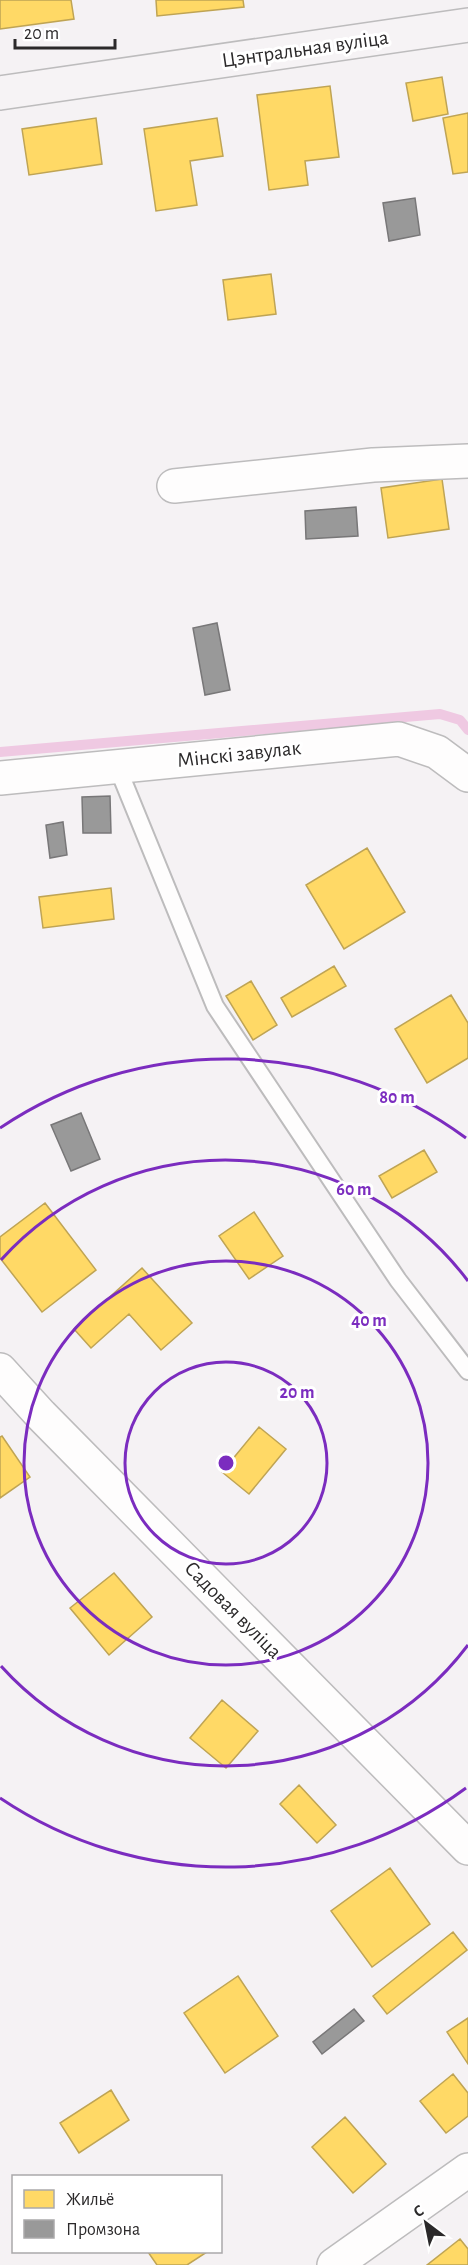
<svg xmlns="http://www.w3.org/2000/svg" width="468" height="2265" viewBox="0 0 468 2265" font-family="'Alegreya Sans',sans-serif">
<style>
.homes{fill:#ffd966;stroke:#bfa454;stroke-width:1.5}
.industry{fill:#999;stroke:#787778;stroke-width:1.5}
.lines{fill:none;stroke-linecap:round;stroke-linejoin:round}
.stream{stroke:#efc9e2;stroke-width:10}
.lane-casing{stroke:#bdbcbd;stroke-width:20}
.street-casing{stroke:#bdbcbd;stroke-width:36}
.secondary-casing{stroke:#bdbcbd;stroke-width:36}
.lane{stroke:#fefdfd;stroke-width:16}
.street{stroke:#fefdfd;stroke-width:33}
.secondary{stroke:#f6f3f5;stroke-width:33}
.ring{fill:none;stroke:#7b2cbf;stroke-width:3}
.labels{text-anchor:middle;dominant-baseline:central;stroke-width:6;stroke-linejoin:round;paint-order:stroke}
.street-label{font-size:21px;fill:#2b292a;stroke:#fff}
.centre{fill:#7b2cbf;stroke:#fff;stroke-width:3}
.ring-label{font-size:18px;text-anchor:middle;font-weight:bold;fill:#7b2cbf;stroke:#fff;stroke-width:6;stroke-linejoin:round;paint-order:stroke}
</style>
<rect width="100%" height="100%" fill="#f5f2f4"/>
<path class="homes" d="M 0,0 L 71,0 L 74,19 L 0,29 Z
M 156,0 L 243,0 L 244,7 L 157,16 Z
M 442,77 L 448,114 L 413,121 L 406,83 Z
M 330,86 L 339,157 L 305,161 L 308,185 L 269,190 L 257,95 Z
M 468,113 L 468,172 L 453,174 L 443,118 Z
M 96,118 L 102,164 L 29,175 L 22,129 Z
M 217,118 L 223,156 L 190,161 L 197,205 L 156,211 L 144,129 Z
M 271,274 L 276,314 L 228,320 L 223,280 Z
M 442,479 L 449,529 L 388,538 L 381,488 Z
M 367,848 L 405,912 L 344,949 L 306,885 Z
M 111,888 L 114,919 L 43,928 L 39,897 Z
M 334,966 L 346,986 L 292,1017 L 281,998 Z
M 251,981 L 277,1025 L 253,1040 L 226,996 Z
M 451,995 L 468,1023 L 468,1058 L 427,1083 L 395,1029 Z
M 424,1150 L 437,1172 L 392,1198 L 379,1176 Z
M 45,1203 L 96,1270 L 42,1312 L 0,1258 L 0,1237 Z
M 254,1212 L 283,1256 L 249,1279 L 219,1236 Z
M 142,1268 L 192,1323 L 161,1350 L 129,1314 L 91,1348 L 74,1329 Z
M 259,1427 L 286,1449 L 249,1494 L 222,1472 Z
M 2,1436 L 30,1477 L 0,1498 L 0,1437 Z
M 114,1573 L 152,1617 L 109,1655 L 70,1608 Z
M 222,1700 L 258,1731 L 226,1768 L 190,1738 Z
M 299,1785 L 336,1825 L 317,1843 L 280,1804 Z
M 390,1868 L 430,1924 L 372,1967 L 331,1911 Z
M 453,1932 L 467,1950 L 387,2014 L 373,1996 Z
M 238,1976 L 278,2036 L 225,2073 L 184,2013 Z
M 468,2018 L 468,2064 L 447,2032 Z
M 453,2074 L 468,2093 L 468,2116 L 446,2133 L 420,2101 Z
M 111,2090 L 129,2120 L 79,2153 L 60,2123 Z
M 345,2117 L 386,2164 L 353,2193 L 312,2147 Z
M 460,2239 L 468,2249 L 468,2265 L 427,2265 Z
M 148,2252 L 207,2252 L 187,2265 L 157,2265 Z"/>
<path class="industry" d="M 415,198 L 420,235 L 389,241 L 383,203 Z
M 356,507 L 358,536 L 306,539 L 305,511 Z
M 217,623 L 230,690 L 205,695 L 193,628 Z
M 110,796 L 111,833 L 83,833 L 82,797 Z
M 63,822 L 67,855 L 50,858 L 46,825 Z
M 81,1113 L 100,1159 L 71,1171 L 51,1125 Z
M 354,2009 L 364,2021 L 322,2054 L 313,2042 Z"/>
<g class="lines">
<path class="stream" d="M 0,752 L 440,714 L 460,720 L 468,730"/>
<g class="lane-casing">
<path id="lane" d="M 117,766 L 215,1006 L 398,1280 L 468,1371"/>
</g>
<g class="street-casing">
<path id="street" d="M 174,486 L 373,465 L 468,461
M 0,778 L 399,739 L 437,752 L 468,775
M 0,1370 L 41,1415 L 468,1848
M 334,2265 L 468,2170"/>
</g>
<g class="secondary-casing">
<path id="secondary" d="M 0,93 L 468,25"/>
</g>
<use href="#lane" class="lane"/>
<use href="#street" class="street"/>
<use href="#secondary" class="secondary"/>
</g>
<g class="ring">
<circle cx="226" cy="1463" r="101"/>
<circle cx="226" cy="1463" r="202"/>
<path d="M468 1645A303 303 0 0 1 1 1666M1 1260A303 303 0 0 1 468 1281"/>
<path d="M466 1788A404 404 0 0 1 0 1798M0 1128A404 404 0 0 1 466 1138"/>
</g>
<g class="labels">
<g class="street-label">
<text transform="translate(305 49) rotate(-8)">Цэнтральная вуліца</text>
<text transform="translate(239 754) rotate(-6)">Мінскі завулак</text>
<text transform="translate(233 1610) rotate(45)">Садовая вуліца</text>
</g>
</g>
<circle cx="226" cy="1463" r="9" class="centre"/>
<g class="ring-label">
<text x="397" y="1103">80 m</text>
<text x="354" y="1195">60 m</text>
<text x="369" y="1326">40 m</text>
<text x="297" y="1398">20 m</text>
</g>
<rect x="12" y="2175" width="210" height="78" fill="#ffffff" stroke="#aaa9aa" stroke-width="1.5"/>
<rect x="24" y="2190" width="30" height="18" fill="#ffd966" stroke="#aaa9aa" stroke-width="1.5"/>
<text x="66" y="2205" font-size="18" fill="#2b292a">Жильё</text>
<rect x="24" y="2220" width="30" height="18" fill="#999999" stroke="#aaa9aa" stroke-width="1.5"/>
<text x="66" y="2235" font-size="18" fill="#2b292a">Промзона</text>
<g transform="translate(426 2223) rotate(328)" stroke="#ffffff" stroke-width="4.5" paint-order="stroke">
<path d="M0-4.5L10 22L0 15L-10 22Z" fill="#2b292a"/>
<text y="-9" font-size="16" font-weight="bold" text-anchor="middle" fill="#2b292a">С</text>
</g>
<path d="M15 39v9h100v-9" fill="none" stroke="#2b292a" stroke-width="3"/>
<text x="24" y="39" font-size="18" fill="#2b292a" stroke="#ffffff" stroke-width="4.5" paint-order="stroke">20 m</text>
</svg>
